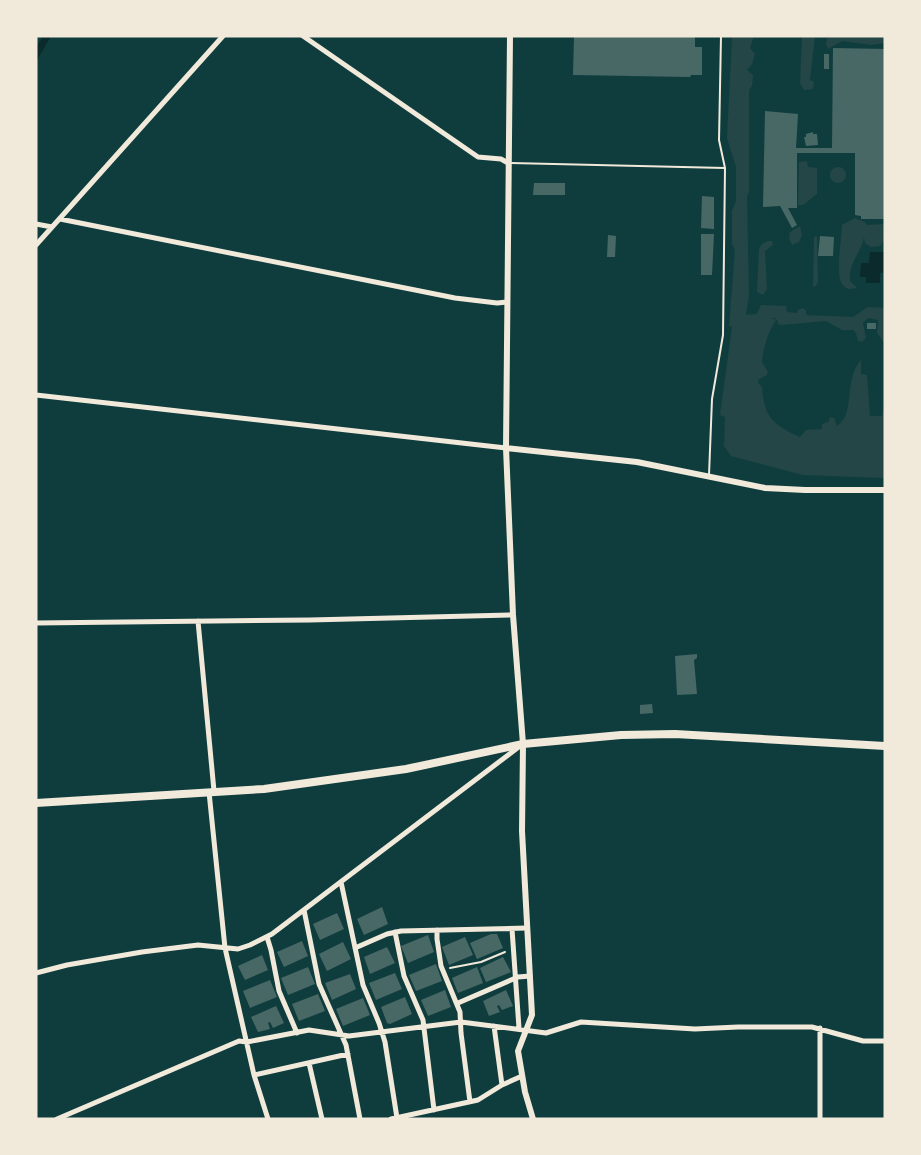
<svg xmlns="http://www.w3.org/2000/svg" width="921" height="1155" viewBox="0 0 921 1155" font-family="'Fira Sans',sans-serif">
<style>
.green{fill:#244646}
.water{fill:#0a2a2b}
.building{fill:#486865}
.lines{fill:none;stroke-linecap:round;stroke-linejoin:round}
.path{stroke:#f1e9da;stroke-width:2}
.service{stroke:#f1e9da;stroke-width:2}
.minor{stroke:#f1e9da;stroke-width:5}
.tertiary{stroke:#f1e9da;stroke-width:6}
.secondary{stroke:#f1e9da;stroke-width:8}
</style>
<rect width="100%" height="100%" fill="#0f3d3e"/>
<path class="green" d="M 732,36 L 754,36 L 750,48 L 755,54 L 752,64 L 747,70 L 753,75 L 752,86 L 749,90 L 749,191 L 747,197 L 749,295 L 746,315 L 757,314 L 761,305 L 786,306 L 787,312 L 797,313 L 798,310 L 803,308 L 806,311 L 806,315 L 853,317 L 868,307 L 885,308 L 885,344 L 877,333 L 878,320 L 868,318 L 863,323 L 866,338 L 862,342 L 858,341 L 856,333 L 853,330 L 842,330 L 826,321 L 781,325 L 778,324 L 778,321 L 775,318 L 771,318 L 776,320 C 768,332 763,348 762,362 L 768,372 L 767,375 L 759,379 L 758,383 L 762,387 C 764,417 773,425 800,437 L 806,430 L 822,429 L 822,424 L 828,422 L 830,417 L 834,418 L 837,426 C 856,414 843,380 861,360 L 861,374 L 867,375 L 870,416 L 882,416 L 885,402 L 885,478 L 803,475 L 731,456 L 724,446 L 725,417 L 720,415 L 732,327 L 729,326 L 735,250 L 732,244 L 732,211 L 736,201 L 736,167 L 727,138 Z
M 815,36 L 810,80 L 814,82 L 813,89 L 804,90 L 800,83 L 802,37 Z
M 831,36 L 885,36 L 885,43 L 872,45 L 842,41 L 828,49 L 826,44 L 827,39 Z
M 807,161 L 808,167 L 817,168 L 817,194 L 803,205 L 798,205 L 799,162 Z
M830 175a8 8 0 1 1 16 0a8 8 0 1 1-16 0Z
M 855,218 L 865,222 L 867,225 L 885,224 L 885,239 L 880,246 L 871,247 L 865,243 L 864,237 C 861,253 848,263 850,281 L 857,288 C 852,289 847,290 844,286 C 834,278 842,238 842,225 Z
M 800,226 L 802,235 L 799,242 L 792,245 L 789,238 L 790,232 Z
M 817,236 L 818,282 L 815,287 L 813,286 L 814,237 Z
M 768,241 L 772,241 L 773,245 L 765,251 L 767,289 L 763,295 L 757,292 L 759,249 L 762,244 Z"/>
<path class="water" d="M 43,36 L 51,36 L 36,62 L 36,48 Z
M 870,252 L 885,252 L 885,272 L 880,273 L 880,283 L 866,283 L 866,277 L 860,277 L 861,263 L 869,263 Z"/>
<path class="building" d="M 574,36 L 695,36 L 695,47 L 702,47 L 702,75 L 691,75 L 690,77 L 573,75 Z
M 833,48 L 885,49 L 885,219 L 861,219 L 861,216 L 855,215 L 855,153 L 797,153 L 797,208 L 788,208 L 797,225 L 792,228 L 780,206 L 763,207 L 765,111 L 798,114 L 796,148 L 832,148 Z
M 824,54 L 829,54 L 829,69 L 824,69 Z
M 813,132 L 813,134 L 817,134 L 818,145 L 806,146 L 804,137 L 806,137 L 806,134 Z
M 534,183 L 565,183 L 565,195 L 533,195 Z
M 702,196 L 714,197 L 714,229 L 701,228 Z
M 701,234 L 714,234 L 712,275 L 701,275 Z
M 608,235 L 616,236 L 615,257 L 607,257 Z
M 820,236 L 834,237 L 833,256 L 818,256 Z
M 867,323 L 876,323 L 876,329 L 867,329 Z
M 697,654 L 697,658 L 694,660 L 697,694 L 677,695 L 675,656 Z
M 652,704 L 653,713 L 640,714 L 640,705 Z
M 382,907 L 388,924 L 364,935 L 357,919 Z
M 337,913 L 344,929 L 320,940 L 313,924 Z
M 491,934 L 497,934 L 503,948 L 477,959 L 470,943 Z
M 428,935 L 434,952 L 408,963 L 401,946 Z
M 465,937 L 473,955 L 449,965 L 442,947 Z
M 302,941 L 308,956 L 284,967 L 277,952 Z
M 343,942 L 351,959 L 327,971 L 319,954 Z
M 387,947 L 395,963 L 370,974 L 364,957 Z
M 262,955 L 268,970 L 245,980 L 238,966 Z
M 503,957 L 511,972 L 486,982 L 480,968 Z
M 436,964 L 442,981 L 416,991 L 409,975 Z
M 308,967 L 315,984 L 288,995 L 281,978 Z
M 477,967 L 483,983 L 458,993 L 452,978 Z
M 395,973 L 402,989 L 376,1000 L 369,983 Z
M 350,974 L 356,989 L 332,1000 L 325,983 Z
M 270,980 L 277,997 L 250,1008 L 243,991 Z
M 445,990 L 451,1007 L 428,1016 L 421,1000 Z
M 506,990 L 513,1006 L 502,1010 L 499,1005 L 497,1006 L 500,1012 L 489,1016 L 483,1001 Z
M 318,994 L 325,1011 L 299,1021 L 292,1004 Z
M 405,997 L 412,1014 L 390,1024 L 387,1023 L 381,1007 Z
M 363,998 L 370,1015 L 343,1026 L 336,1009 Z
M 276,1006 L 284,1023 L 273,1028 L 270,1022 L 268,1023 L 270,1029 L 258,1032 L 251,1017 Z"/>
<g class="lines">
<path class="path" d="M 450,968 L 481,962 L 505,952"/>
<path class="service" d="M 721,36 L 719,140 L 725,168
M 511,163 L 725,168 L 723,335 L 712,399 L 709,475"/>
<path class="minor" d="M 303,36 L 478,157 L 501,159 L 508,163
M 60,219 L 455,298 L 497,303 L 507,302
M 36,224 L 52,227
M 36,245 L 223,36
M 36,395 L 506,448
M 198,621 L 214,791
M 36,623 L 310,620 L 513,615
M 209,792 L 225,948 L 254,1075 L 268,1119
M 341,882 L 363,985 L 379,1023 L 385,1042 L 397,1118
M 304,910 L 319,984 L 346,1045 L 360,1119
M 512,929 L 519,1028
M 437,930 L 437,939 L 441,966 L 460,1012 L 461,1033 L 470,1102
M 395,932 L 404,976 L 423,1020 L 434,1110
M 267,937 L 271,950 L 279,991 L 297,1033
M 355,948 L 387,934 L 401,931 L 527,928
M 36,973 L 67,965 L 142,952 L 198,945 L 238,949 L 250,945 L 272,934 L 520,746
M 458,1003 L 518,977 L 530,976
M 494,1026 L 502,1085
M 820,1028 L 820,1119
M 309,1063 L 322,1119
M 254,1075 L 348,1054
M 57,1119 L 239,1041 L 247,1042 L 309,1030 L 349,1036 L 461,1022 L 546,1033 L 581,1022 L 695,1029 L 738,1027 L 812,1027 L 863,1041 L 885,1041
M 391,1119 L 478,1100 L 502,1085 L 522,1076"/>
<path class="tertiary" d="M 510,36 L 506,448 L 513,615 L 523,744 L 522,831 L 532,1015 L 518,1051 L 525,1092 L 533,1119
M 506,448 L 637,462 L 765,488 L 805,490 L 885,490"/>
<path class="secondary" d="M 36,803 L 264,789 L 406,769 L 523,744 L 621,735 L 675,734 L 885,746"/>
</g>
<rect width="921" height="1155" fill="none" stroke="#f1e9da" stroke-width="75"/>
</svg>
